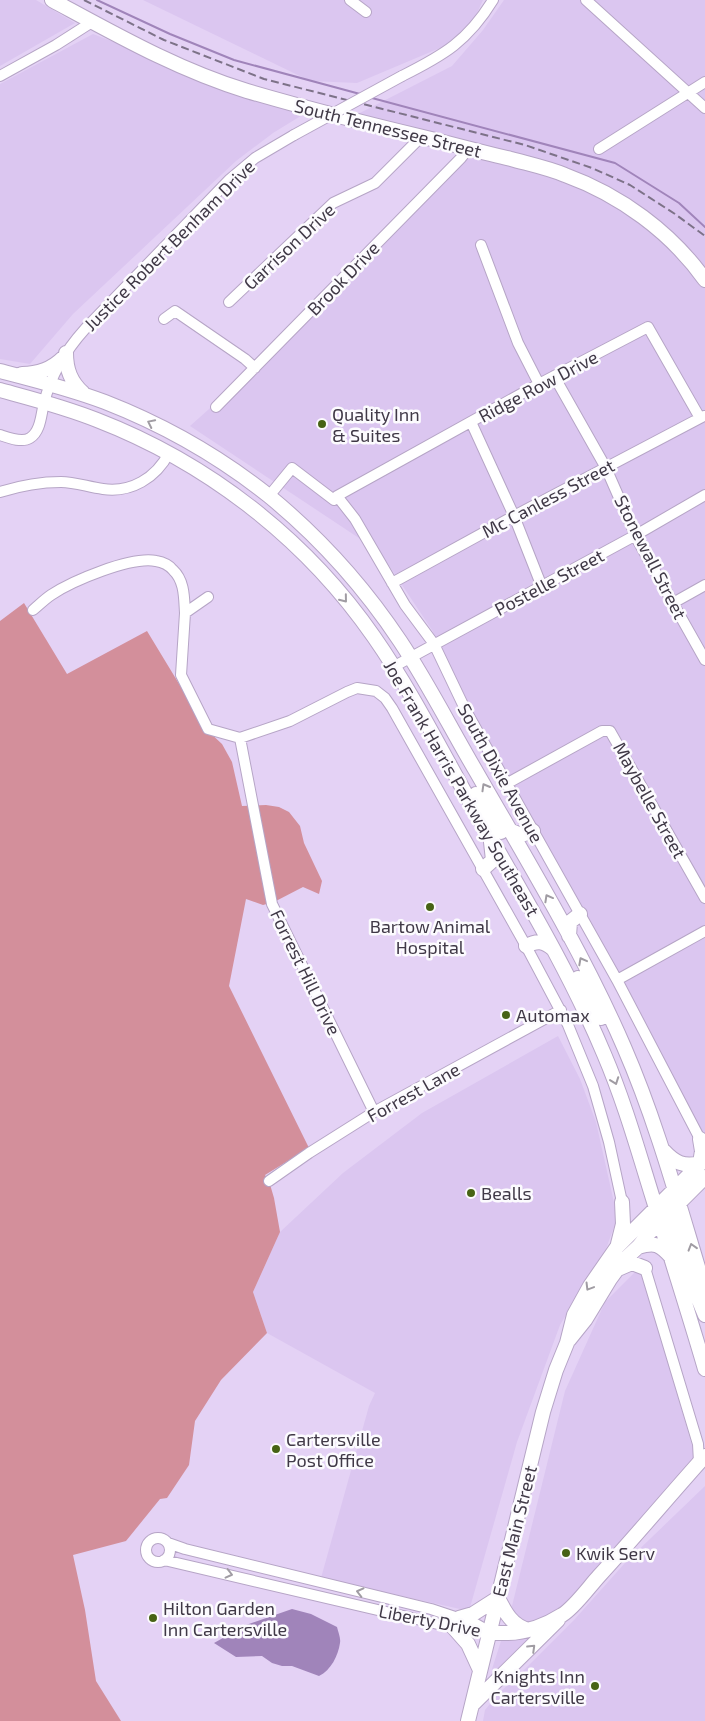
<svg xmlns="http://www.w3.org/2000/svg" width="705" height="1721" viewBox="0 0 705 1721" font-family="'Exo 2',sans-serif">
<style>
.built{fill:#dbc6f0}
.forest{fill:#d38f9b}
.water{fill:#a084ba}
.lines{fill:none;stroke-linecap:round;stroke-linejoin:round}
.stream{stroke:#a084ba;stroke-width:2}
.minor-casing{stroke:#b6a5c6;stroke-width:12}
.major-casing{stroke:#b6a5c6;stroke-width:16}
.minor{stroke:#fff;stroke-width:10}
.major{stroke:#fff;stroke-width:14}
.rail{stroke:#7d7288;stroke-width:2;stroke-dasharray:8 4;stroke-linecap:butt}
.minor-bridge-casing{stroke:#b6a5c6;stroke-width:12;stroke-linecap:butt}
.minor-bridge{stroke:#fff;stroke-width:10}
.oneway{stroke:#a09ca3}
.poi-dot{fill:#476315;stroke:#fcfbfe;stroke-width:2}
.labels{text-anchor:middle;dominant-baseline:central;stroke-width:5;stroke-linejoin:round;paint-order:stroke}
.street-label{font-size:18px;fill:#403947;stroke:#fcfbfe}
.poi-label{font-size:18px;fill:#403947;stroke:#fcfbfe;text-anchor:start}
</style>
<rect width="100%" height="100%" fill="#e4d2f5"/>
<path class="built" d="M 0,0 L 36,0 L 75,23 L 0,66 Z
M 143,0 L 483,0 L 466,37 L 357,83 L 310,81 Z
M 504,0 L 705,0 L 705,1142 L 645,1023 L 583,908 L 487,741 L 432,630 L 380,552 L 190,426 L 255,368 L 482,145 L 356,115 L 452,66 L 483,30 Z
M 93,34 L 304,114 L 273,133 L 236,161 L 73,314 L 30,364 L 0,359 L 0,84 Z
M 558,1036 L 580,1079 L 596,1122 L 615,1207 L 615,1224 L 606,1249 L 560,1325 L 517,1442 L 469,1611 L 321,1578 L 369,1406 L 375,1393 L 267,1333 L 253,1292 L 280,1232 L 343,1173 L 422,1113 Z
M 641,1266 L 696,1460 L 564,1614 L 491,1682 L 492,1669 L 511,1610 L 565,1391 L 605,1302 Z
M 705,1486 L 705,1721 L 483,1721 L 485,1710 L 499,1693 L 520,1674 L 574,1620 L 625,1563 Z"/>
<path class="forest" d="M 24,603 L 67,674 L 147,631 L 207,730 L 222,744 L 232,762 L 242,806 L 266,805 L 279,807 L 289,812 L 300,826 L 304,843 L 322,881 L 319,894 L 303,887 L 274,902 L 263,905 L 246,899 L 229,986 L 309,1148 L 265,1175 L 269,1181 L 274,1198 L 280,1232 L 253,1292 L 267,1333 L 221,1380 L 195,1421 L 189,1465 L 167,1498 L 160,1499 L 126,1541 L 73,1555 L 85,1610 L 96,1681 L 121,1721 L 0,1721 L 0,621 Z"/>
<path class="water" d="M 292,1609 L 311,1614 L 337,1627 C 338,1632 341,1638 340,1643 C 338,1656 331,1670 319,1676 L 292,1666 L 282,1666 L 272,1663 L 262,1656 L 236,1657 L 214,1643 L 246,1625 Z"/>
<g class="lines">
<path class="stream" d="M 97,0 L 170,34 L 234,60 L 360,94
M 372,98 L 615,163 L 679,203 L 705,227"/>
<g class="minor-casing">
<path id="minor" d="M 350,0 L 366,12
M 586,0 L 705,108
M 0,76 L 56,45 L 92,22
M 402,76 C 444,55 468,41 493,0
M 599,149 L 705,82
M 481,245 L 518,343 L 539,384
M 229,302 L 333,203 L 375,183 L 421,137
M 164,319 L 175,311 L 245,359 L 255,368
M 554,376 L 606,468 L 638,541 L 705,660
M 216,407 L 461,158 L 469,148
M 471,422 L 514,516 L 542,587
M 0,435 C 9,438 22,443 30,438 C 41,431 41,414 44,403 C 51,375 66,350 85,329 L 230,179 L 255,158 L 294,135
M 0,492 C 19,486 41,482 61,482 C 75,482 88,487 103,489 C 131,493 156,478 169,453
M 269,496 L 292,468 L 334,500 L 337,496 L 355,519 L 405,605 L 434,644 L 465,709 L 617,980 L 700,1139
M 337,496 L 539,384 L 648,327 L 700,418
M 392,583 L 514,516 L 704,416
M 208,597 L 185,613 L 181,675 L 208,729 L 240,738 L 290,721 L 347,692 L 357,688 L 376,691 L 385,698 L 392,708 L 526,946 L 568,1025 L 593,1086 L 609,1142 L 622,1202
M 673,603 L 705,585
M 33,610 C 39,605 45,599 51,595 C 72,581 131,556 156,561 C 162,562 169,565 173,570 C 185,581 184,599 185,613
M 393,667 L 636,535 L 705,495
M 240,738 L 272,904 L 374,1112
M 506,784 L 602,731 L 610,731 L 705,898
M 617,980 L 705,931
M 269,1181 L 309,1153 L 374,1112 L 561,1010
M 645,1268 L 698,1444 L 699,1462
M146 1550a12 12 0 1 1 24 0a12 12 0 1 1-24 0Z
M 168,1543 L 185,1549 L 431,1609 L 476,1624 L 490,1632
M 164,1560 L 472,1632 L 489,1632"/>
</g>
<g class="major-casing">
<path id="major" d="M 52,0 C 115,34 178,70 247,91 C 305,108 364,123 423,137 C 452,144 481,152 511,159 C 529,164 548,168 565,175 C 620,195 671,232 705,280
M 66,353 C 66,370 71,382 83,393
M 0,371 C 35,380 71,389 105,402 C 164,425 220,457 269,496 C 319,537 364,587 400,641 C 428,683 451,729 477,773 C 528,862 583,952 624,1047 C 658,1125 680,1209 705,1290
M 22,374 C 38,374 52,369 63,358
M 0,390 C 33,399 65,407 97,420 C 208,463 306,539 374,637 C 411,690 441,750 473,807 C 519,888 568,968 604,1054 C 625,1103 639,1154 655,1205 C 671,1259 689,1314 705,1369
M 476,794 L 501,832
M 509,830 L 521,835 L 533,831
M 483,869 L 493,860 L 491,842
M 569,936 L 570,922 L 580,914
M 526,946 C 537,940 544,941 553,949
M 578,978 L 601,1018
M 700,1139 L 702,1151 L 700,1163
M 664,1151 C 675,1163 684,1167 700,1163
M 667,1204 L 690,1279 L 705,1315
M 618,1244 L 623,1224 L 622,1202
M 638,1247 C 655,1242 660,1244 672,1258
M 618,1269 L 632,1263 L 645,1268
M 569,1340 L 585,1320 L 610,1279 L 624,1260 L 638,1247 L 650,1232 L 705,1177
M 498,1598 C 505,1612 512,1626 529,1630
M 459,1618 L 473,1614 L 498,1598
M 453,1627 L 468,1644 L 480,1670
M 490,1632 C 516,1636 540,1629 562,1615 C 574,1608 589,1587 599,1576 C 635,1537 669,1496 705,1456
M 472,1705 L 558,1620
M 468,1721 L 543,1412 L 556,1370 L 567,1343 L 574,1315 L 590,1286 L 617,1247 L 705,1159"/>
</g>
<use href="#minor" class="minor"/>
<use href="#major" class="major"/>
<path class="rail" d="M 84,0 L 164,40 L 264,79 L 525,145 L 592,168 L 630,185 L 675,214 L 705,236"/>
<g class="minor-bridge-casing">
<path id="minor-bridge" d="M 294,135 L 402,76"/>
</g>
<use href="#minor-bridge" class="minor-bridge"/>
</g>
<defs><path id="oneway-chevron" d="M-2-3.5L2.5 0L-2 3.5" fill="none" stroke-width="1.6" stroke-linecap="round" stroke-linejoin="round" transform="scale(1.25)"/></defs>
<g class="oneway">
<use href="#oneway-chevron" transform="translate(151 423) rotate(-154)"/>
<use href="#oneway-chevron" transform="translate(344 599) rotate(51)"/>
<use href="#oneway-chevron" transform="translate(485 787) rotate(-120)"/>
<use href="#oneway-chevron" transform="translate(548 898) rotate(-119)"/>
<use href="#oneway-chevron" transform="translate(582 961) rotate(-118)"/>
<use href="#oneway-chevron" transform="translate(615 1081) rotate(70)"/>
<use href="#oneway-chevron" transform="translate(692 1247) rotate(-107)"/>
<use href="#oneway-chevron" transform="translate(589 1287) rotate(121)"/>
<use href="#oneway-chevron" transform="translate(229 1574) rotate(14)"/>
<use href="#oneway-chevron" transform="translate(360 1592) rotate(-166)"/>
<use href="#oneway-chevron" transform="translate(532 1648) rotate(-44)"/>
</g>
<g class="poi-dot">
<circle cx="322" cy="424" r="5"/>
<circle cx="430" cy="907" r="5"/>
<circle cx="506" cy="1015" r="5"/>
<circle cx="471" cy="1193" r="5"/>
<circle cx="276" cy="1449" r="5"/>
<circle cx="566" cy="1553" r="5"/>
<circle cx="153" cy="1618" r="5"/>
<circle cx="595" cy="1686" r="5"/>
</g>
<g class="labels">
<g class="street-label">
<text transform="translate(388 128) rotate(14)">South Tennessee Street</text>
<text transform="translate(169 245) rotate(-45)">Justice Robert Benham Drive</text>
<text transform="translate(289 246) rotate(-43)">Garrison Drive</text>
<text transform="translate(343 278) rotate(-46)">Brook Drive</text>
<text transform="translate(538 386) rotate(-28)">Ridge Row Drive</text>
<text transform="translate(548 498) rotate(-28)">Mc Canless Street</text>
<text transform="translate(651 557) rotate(63)">Stonewall Street</text>
<text transform="translate(549 582) rotate(-28)">Postelle Street</text>
<text transform="translate(501 773) rotate(61)">South Dixie Avenue</text>
<text transform="translate(462 788) rotate(60)">Joe Frank Harris Parkway Southeast</text>
<text transform="translate(650 800) rotate(61)">Maybelle Street</text>
<text transform="translate(306 972) rotate(64)">Forrest Hill Drive</text>
<text transform="translate(413 1092) rotate(-29)">Forrest Lane</text>
<text transform="translate(514 1531) rotate(-76)">East Main Street</text>
<text transform="translate(430 1620) rotate(11)">Liberty Drive</text>
</g>
<g class="poi-label">
<text x="332" y="414">Quality Inn<tspan x="332" dy="21">&amp; Suites</tspan></text>
<text x="430" y="926" text-anchor="middle">Bartow Animal<tspan x="430" dy="21">Hospital</tspan></text>
<text x="516" y="1015">Automax</text>
<text x="481" y="1193">Bealls</text>
<text x="286" y="1439">Cartersville<tspan x="286" dy="21">Post Office</tspan></text>
<text x="576" y="1553">Kwik Serv</text>
<text x="163" y="1608">Hilton Garden<tspan x="163" dy="21">Inn Cartersville</tspan></text>
<text x="585" y="1676" text-anchor="end">Knights Inn<tspan x="585" dy="21">Cartersville</tspan></text>
</g>
</g>
</svg>
